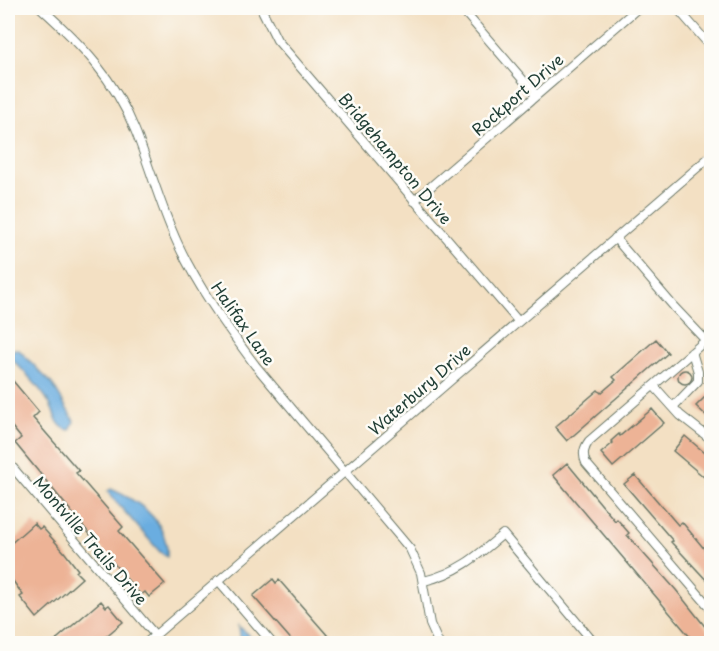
<svg xmlns="http://www.w3.org/2000/svg" width="719" height="651" viewBox="0 0 719 651" font-family="'Playpen Sans',sans-serif">
<style>
.water{fill:#6bade0;stroke:#45758a;stroke-width:1.5}
.building{fill:#edb396}
.lines{fill:none;stroke-linecap:round;stroke-linejoin:round}
.minor-casing{stroke:#697666;stroke-width:10}
.minor{stroke:#fff;stroke-width:8}
.labels{text-anchor:middle;dominant-baseline:central;stroke-width:5;stroke-linejoin:round;paint-order:stroke}
.street-label{font-size:16px;fill:#1f3d34;stroke:#fdfcf7}
</style>
<rect width="100%" height="100%" fill="#fdfcf7"/>
<filter id="ink" filterUnits="userSpaceOnUse"><feTurbulence type="fractalNoise" baseFrequency=".0167" numOctaves="2"/><feDisplacementMap in="SourceGraphic" scale="12" xChannelSelector="R" yChannelSelector="G"/><feConvolveMatrix kernelMatrix="1 2 1 2 8 2 1 2 1" color-interpolation-filters="sRGB"/></filter>
<filter id="wash" filterUnits="userSpaceOnUse"><feTurbulence type="fractalNoise" baseFrequency=".008" numOctaves="4" result="noise"/><feDisplacementMap in="SourceGraphic" scale="24" xChannelSelector="R" yChannelSelector="G"/><feGaussianBlur stdDeviation="1.35" result="paint"/><feColorMatrix in="noise" values="0 0 0 0 0 0 0 0 0 0 0 0 0 0 0 0 0 1.4 0 .05"/><feComposite in="paint" operator="in"/></filter>
<g filter="url(#wash)">
<rect width="100%" height="100%" fill="#f3e0c3"/>
<path class="water" d="M 14,349 L 19,350 L 53,385 L 74,421 L 70,430 C 55,428 55,411 48,401 C 39,386 25,373 13,360 L 11,353 Z
M 111,489 C 136,500 160,515 166,543 C 167,548 168,551 167,557 L 160,552 L 110,495 L 108,491 Z
M 239,626 L 254,641 L 254,643 L 241,643 Z"/>
<g id="blocks">
<path class="building" d="M 656,339 L 668,353 L 567,441 L 555,427 L 598,390 L 601,393 L 616,380 L 613,377 Z
M678 377a7 7 0 1 1 14 0a7 7 0 1 1-14 0Z
M 8,375 L 39,412 L 33,418 L 79,471 L 76,473 L 123,527 L 119,531 L 165,584 L 149,597 L 145,592 L 141,595 L 125,577 L 15,443 L 21,438 L 8,422 Z
M 711,391 L 711,420 L 696,406 Z
M 652,409 L 664,423 L 613,467 L 601,453 L 613,443 L 611,441 L 619,434 L 620,436 Z
M 685,436 L 711,458 L 711,483 L 673,451 Z
M 567,463 L 615,521 L 617,519 L 629,533 L 627,535 L 676,590 L 711,634 L 711,644 L 696,644 L 553,475 Z
M 635,475 L 678,525 L 682,522 L 711,557 L 711,585 L 671,542 L 673,541 L 624,484 Z
M 34,523 L 39,529 L 42,527 L 65,553 L 78,570 L 76,572 L 82,578 L 37,618 L 20,597 L 23,595 L 13,581 L 8,586 L 8,546 Z
M 273,579 L 276,583 L 279,580 L 335,644 L 295,644 L 253,596 Z
M 101,601 L 106,607 L 109,605 L 123,622 L 98,643 L 94,639 L 89,644 L 51,644 Z"/>
</g>
</g>
<g filter="url(#ink)">
<use href="#blocks" fill-opacity="0" stroke="#697666" stroke-width="1.5"/>
<g class="lines">
<g class="minor-casing">
<path id="minor" d="M 41,8 C 81,44 114,78 135,130 C 150,167 160,205 177,242 C 197,286 226,326 255,365 L 410,549 L 421,573 L 430,624 L 439,644
M 261,8 L 277,40 L 518,321
M 461,8 L 536,95
M 677,8 L 712,48
M 414,201 L 638,8
M 615,238 L 675,308 L 712,347
M 705,341 L 589,441 C 584,448 582,454 586,463 L 712,610
M 654,386 L 680,415 L 712,440
M 673,407 L 698,381 L 698,372 L 692,352
M 8,462 L 155,635
M 218,580 L 273,644
M 424,581 C 458,573 477,556 503,534 L 595,644
M 145,644 L 712,155"/>
</g>
<use href="#minor" class="minor"/>
</g>
</g>
<g class="labels">
<g class="street-label">
<text transform="translate(517 94) rotate(-41)">Rockport Drive</text>
<text transform="translate(396 158) rotate(50)">Bridgehampton Drive</text>
<text transform="translate(244 323) rotate(55)">Halifax Lane</text>
<text transform="translate(419 389) rotate(-41)">Waterbury Drive</text>
<text transform="translate(91 540) rotate(49)">Montville Trails Drive</text>
</g>
</g>
<rect width="719" height="651" fill="none" stroke="#fdfcf7" stroke-width="30"/>
</svg>
